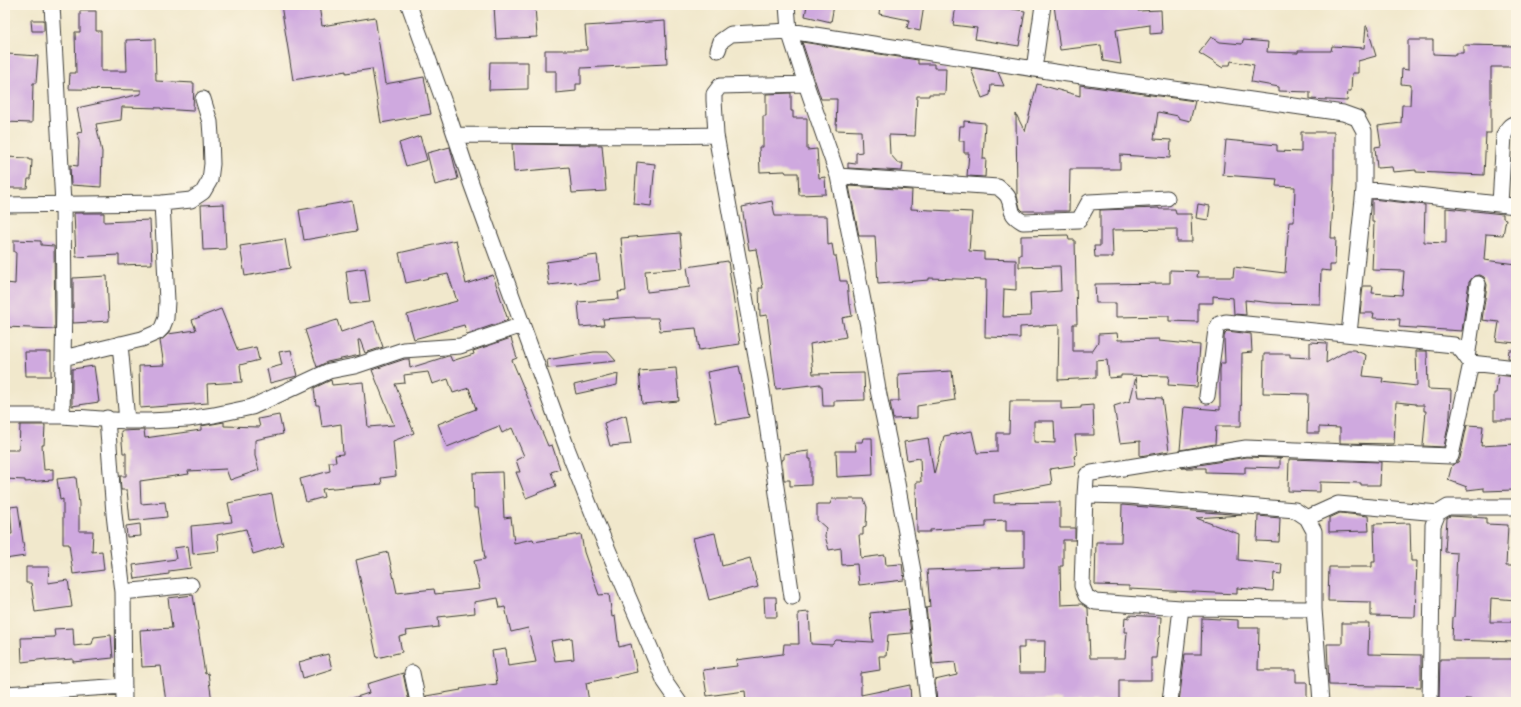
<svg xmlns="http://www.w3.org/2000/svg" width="1521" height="707" viewBox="0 0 1521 707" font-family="Caveat,sans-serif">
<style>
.building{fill:#cfa9df;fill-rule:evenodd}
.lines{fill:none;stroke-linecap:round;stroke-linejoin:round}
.minor-casing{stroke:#3c3b36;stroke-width:17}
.minor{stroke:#fff;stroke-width:15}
</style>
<rect width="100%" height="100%" fill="#fcf5e5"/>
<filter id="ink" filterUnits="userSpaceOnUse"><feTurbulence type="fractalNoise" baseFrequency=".025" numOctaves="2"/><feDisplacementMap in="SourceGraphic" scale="8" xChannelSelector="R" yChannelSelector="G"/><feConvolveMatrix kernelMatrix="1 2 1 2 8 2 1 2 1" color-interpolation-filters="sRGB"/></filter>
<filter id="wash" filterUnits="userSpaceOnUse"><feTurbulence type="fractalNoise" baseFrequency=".012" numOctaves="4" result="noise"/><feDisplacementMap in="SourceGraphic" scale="16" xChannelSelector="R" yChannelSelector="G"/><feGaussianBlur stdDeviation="0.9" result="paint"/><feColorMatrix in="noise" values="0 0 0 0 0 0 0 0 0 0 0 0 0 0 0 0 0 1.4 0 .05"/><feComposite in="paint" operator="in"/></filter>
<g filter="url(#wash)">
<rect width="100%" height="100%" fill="#f1e8cc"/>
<g id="blocks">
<path class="building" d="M 281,5 L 319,5 L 322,26 L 375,17 L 385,84 L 424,77 L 431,114 L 381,123 L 372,69 L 346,73 L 346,71 L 293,80 Z
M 494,5 L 535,5 L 537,37 L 496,39 Z
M 807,5 L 834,5 L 831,22 L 805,16 Z
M 880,5 L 924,5 L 920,31 L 907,28 L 909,20 L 879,14 Z
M 956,5 L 987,5 L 1025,11 L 1019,46 L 975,39 L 977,28 L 953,25 Z
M 1054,5 L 1137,5 L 1138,11 L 1161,10 L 1162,33 L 1150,34 L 1150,25 L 1116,30 L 1121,64 L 1103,61 L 1101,45 L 1060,50 Z
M 80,11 L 96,11 L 96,31 L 101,31 L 101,71 L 127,71 L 126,40 L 155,39 L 156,81 L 194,83 L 193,111 L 161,109 L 161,108 L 122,107 L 121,120 L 96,124 L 102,152 L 101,187 L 71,185 L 70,165 L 78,166 L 79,142 L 77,133 L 82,132 L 77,108 L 141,94 L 141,90 L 69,89 L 70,73 L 76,73 L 75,32 L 80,32 Z
M 31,20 L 44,20 L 44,31 L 32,31 Z
M 665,21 L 667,64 L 581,68 L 581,84 L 576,84 L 576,91 L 556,93 L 556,71 L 545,71 L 545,50 L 587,50 L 585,26 Z
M 1366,26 L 1367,26 L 1376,56 L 1358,61 L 1358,73 L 1352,73 L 1351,91 L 1348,91 L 1347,101 L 1310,99 L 1310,92 L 1279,91 L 1279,87 L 1251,82 L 1254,65 L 1231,61 L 1230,65 L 1224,65 L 1223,68 L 1199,53 L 1211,37 L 1220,42 L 1242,44 L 1243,40 L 1268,42 L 1267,52 L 1298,53 L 1298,51 L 1331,51 L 1332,46 L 1364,48 Z
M 1408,40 L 1433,40 L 1433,54 L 1455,55 L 1455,53 L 1463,53 L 1463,45 L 1516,46 L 1516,67 L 1491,67 L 1491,133 L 1486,133 L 1484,175 L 1416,172 L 1416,170 L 1393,172 L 1392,167 L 1377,168 L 1375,147 L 1381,146 L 1378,126 L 1401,123 L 1402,105 L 1410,105 L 1411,85 L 1401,84 L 1402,69 L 1408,70 Z
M 802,42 L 918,60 L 918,64 L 934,64 L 934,68 L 946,68 L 945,94 L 929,94 L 929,96 L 917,96 L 915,136 L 889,135 L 890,154 L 898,163 L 903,163 L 902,171 L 848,168 L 848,163 L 856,164 L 856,153 L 862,152 L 861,131 L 836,130 L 837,99 L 821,99 Z
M 7,54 L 38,56 L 36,83 L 33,83 L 32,123 L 5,122 Z
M 490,62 L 528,62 L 528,89 L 489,90 Z
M 973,68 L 998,72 L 1004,86 L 991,85 L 990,95 L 982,98 L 971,69 Z
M 1037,84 L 1080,96 L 1080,85 L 1086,86 L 1195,101 L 1190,121 L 1178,118 L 1178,116 L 1158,112 L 1154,139 L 1171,140 L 1170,158 L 1120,155 L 1120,169 L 1070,169 L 1069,211 L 1023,211 L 1020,208 L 1017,196 L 1016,114 L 1025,132 Z
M 791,93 L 791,111 L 793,111 L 793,118 L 807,118 L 807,150 L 817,149 L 819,178 L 825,177 L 826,194 L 799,195 L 798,173 L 786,173 L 785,171 L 760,172 L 759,147 L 763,147 L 763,116 L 766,116 L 766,94 Z
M 964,121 L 985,123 L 983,159 L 986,159 L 985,177 L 967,176 L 969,153 L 964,153 L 964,141 L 959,141 L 960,126 L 964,126 Z
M 1301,132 L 1334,132 L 1334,183 L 1331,238 L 1336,238 L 1335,265 L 1330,265 L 1330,271 L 1321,270 L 1320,304 L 1273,303 L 1245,300 L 1246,315 L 1234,314 L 1233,298 L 1213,296 L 1213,303 L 1198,303 L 1198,322 L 1169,321 L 1169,316 L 1116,317 L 1116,303 L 1096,303 L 1095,284 L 1170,283 L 1170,270 L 1198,271 L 1197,277 L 1233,277 L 1234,267 L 1285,273 L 1289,222 L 1294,222 L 1295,187 L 1276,186 L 1277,179 L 1223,175 L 1226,140 L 1277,145 L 1277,151 L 1301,152 Z
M 420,136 L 427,160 L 406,166 L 399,143 Z
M 512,144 L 602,145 L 606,191 L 572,193 L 569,167 L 514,172 Z
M 450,147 L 458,179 L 435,185 L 427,153 Z
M 5,157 L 29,158 L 29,160 L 32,160 L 31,179 L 28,179 L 27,188 L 5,188 Z
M 637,162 L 655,164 L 651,206 L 634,204 Z
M 849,186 L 912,190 L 911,209 L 972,212 L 969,251 L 984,252 L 984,259 L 1016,260 L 1016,290 L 1004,289 L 1003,317 L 1031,316 L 1030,293 L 1061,291 L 1060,266 L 1019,267 L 1019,255 L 1021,255 L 1021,236 L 1068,235 L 1069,240 L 1075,240 L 1077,324 L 1073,324 L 1073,351 L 1092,351 L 1098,342 L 1098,334 L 1117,333 L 1118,340 L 1159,339 L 1159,341 L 1200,345 L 1197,387 L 1168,385 L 1169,376 L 1121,375 L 1121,377 L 1109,378 L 1107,360 L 1096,361 L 1096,378 L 1058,380 L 1059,325 L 1020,327 L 1020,338 L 985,337 L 986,280 L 929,278 L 929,280 L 878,284 L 875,236 L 859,236 Z
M 1372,199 L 1425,205 L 1424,242 L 1446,243 L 1446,208 L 1503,214 L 1503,218 L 1506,219 L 1503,235 L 1486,234 L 1484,260 L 1516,264 L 1516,343 L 1496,341 L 1499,322 L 1482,320 L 1487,285 L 1484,277 L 1480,275 L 1474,276 L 1469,282 L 1462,331 L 1399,327 L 1400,319 L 1373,318 L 1374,313 L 1360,313 L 1363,286 L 1373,286 L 1372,293 L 1402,295 L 1404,271 L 1372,270 L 1374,222 L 1372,222 Z
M 352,201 L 357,231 L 304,240 L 299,210 Z
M 772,201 L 775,216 L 827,216 L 828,245 L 832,244 L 834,256 L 836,256 L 840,281 L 847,281 L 849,305 L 850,304 L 852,316 L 842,318 L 846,337 L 810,344 L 813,374 L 864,373 L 865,400 L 834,401 L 834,406 L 823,406 L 822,386 L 820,386 L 820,384 L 776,389 L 767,315 L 760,316 L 759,288 L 763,288 L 756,249 L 749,250 L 742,207 Z
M 224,204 L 226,249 L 203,250 L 201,205 Z
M 1198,204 L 1210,206 L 1208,220 L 1196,218 Z
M 1159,208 L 1159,209 L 1175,209 L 1176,214 L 1191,214 L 1192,242 L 1177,242 L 1177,229 L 1112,230 L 1113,257 L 1095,257 L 1094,246 L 1100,246 L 1100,210 Z
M 74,213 L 104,213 L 104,222 L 150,220 L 152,264 L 119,265 L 119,255 L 76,257 Z
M 680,233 L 683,268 L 645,271 L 647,292 L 690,287 L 687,267 L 728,261 L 740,344 L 699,350 L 696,328 L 660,331 L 658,318 L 635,318 L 635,317 L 603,319 L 604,325 L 580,327 L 578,302 L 619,299 L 618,292 L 626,291 L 621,238 Z
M 285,239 L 290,268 L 245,276 L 240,246 Z
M 14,240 L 41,241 L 41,245 L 54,246 L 55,329 L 5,327 L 6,283 L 15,284 L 16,252 L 14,252 Z
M 456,240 L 466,284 L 493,275 L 508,320 L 467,334 L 464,325 L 414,339 L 407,315 L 457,301 L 448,274 L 406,283 L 399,253 Z
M 597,255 L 600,280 L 576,284 L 576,282 L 549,285 L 546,262 Z
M 365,268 L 370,302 L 350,304 L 346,271 Z
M 107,276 L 109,321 L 73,323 L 73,278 Z
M 221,309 L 238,351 L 256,347 L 259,360 L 240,365 L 242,382 L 207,384 L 208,403 L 140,408 L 139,366 L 164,365 L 160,341 L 168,334 L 196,330 L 192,320 Z
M 337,320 L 341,332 L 374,321 L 383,347 L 365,353 L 360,340 L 358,340 L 360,355 L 327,362 L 317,367 L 305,330 Z
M 1227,331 L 1251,334 L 1252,352 L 1242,353 L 1241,426 L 1216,426 L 1215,444 L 1180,450 L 1184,407 L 1220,410 L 1220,369 L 1221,363 L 1225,363 L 1224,337 L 1225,333 Z
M 511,338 L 517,358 L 512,360 L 548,446 L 552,445 L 560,469 L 551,472 L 556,486 L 526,498 L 516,472 L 520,472 L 516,460 L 524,456 L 512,428 L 502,433 L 499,426 L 447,447 L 438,424 L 476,409 L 469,388 L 453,393 L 448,379 L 432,384 L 428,372 L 404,375 L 405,383 L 395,384 L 414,433 L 393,441 L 396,476 L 381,478 L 382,484 L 322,489 L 324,497 L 306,502 L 300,479 L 330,471 L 329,462 L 336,462 L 335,455 L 343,454 L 341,424 L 322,427 L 319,405 L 316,405 L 314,388 L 331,380 L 332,385 L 363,382 L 368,427 L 394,425 L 372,370 L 405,359 L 409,359 L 410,368 L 448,356 L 450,356 L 452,361 L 474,354 L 473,351 Z
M 1310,342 L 1327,343 L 1326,363 L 1348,350 L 1354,350 L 1366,355 L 1363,376 L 1383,378 L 1382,382 L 1417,386 L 1416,351 L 1427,351 L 1428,389 L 1451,390 L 1450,416 L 1444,447 L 1423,446 L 1426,411 L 1424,411 L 1424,405 L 1416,405 L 1416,404 L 1396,402 L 1394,444 L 1340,443 L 1340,428 L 1319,427 L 1319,433 L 1307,433 L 1308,394 L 1263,393 L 1264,354 L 1290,354 L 1290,357 L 1310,358 Z
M 291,350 L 297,376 L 270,383 L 267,369 L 282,365 L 279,352 Z
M 1509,350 L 1516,350 L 1516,359 L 1508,358 Z
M 25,352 L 51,352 L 51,376 L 26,376 Z
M 594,352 L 608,352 L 616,361 L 548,368 L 547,360 Z
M 94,366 L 99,402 L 72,406 L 72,369 Z
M 739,366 L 749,417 L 716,423 L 707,372 Z
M 676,368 L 679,401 L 642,404 L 639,371 Z
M 952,371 L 955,400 L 917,406 L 917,418 L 893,419 L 890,401 L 899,401 L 898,374 Z
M 618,374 L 617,385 L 576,394 L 574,385 Z
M 1498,375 L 1516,377 L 1516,420 L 1494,420 L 1494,393 L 1496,393 Z
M 1136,377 L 1139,397 L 1162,398 L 1169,451 L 1140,456 L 1140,441 L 1120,443 L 1114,406 L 1130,401 Z
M 1010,401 L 1061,401 L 1061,409 L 1081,408 L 1081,406 L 1093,405 L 1094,435 L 1075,435 L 1077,455 L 1074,456 L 1076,465 L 1050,469 L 1052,484 L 994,495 L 994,503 L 1060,502 L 1060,528 L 1075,528 L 1075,540 L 1063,540 L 1063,566 L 1060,566 L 1061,605 L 1082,604 L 1088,608 L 1090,658 L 1125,658 L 1127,632 L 1124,632 L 1125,617 L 1129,618 L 1129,615 L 1161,617 L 1160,636 L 1158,638 L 1156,658 L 1151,658 L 1151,680 L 1119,680 L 1119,702 L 1061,702 L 1061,699 L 1019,702 L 937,702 L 935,680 L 957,675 L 955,662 L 933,664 L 926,608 L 930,607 L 927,570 L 1024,567 L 1024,531 L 1006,531 L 1006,520 L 986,521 L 986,527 L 930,530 L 930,532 L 917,532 L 916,482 L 921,482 L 920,458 L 907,460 L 904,442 L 928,438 L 934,474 L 944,436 L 972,431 L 977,453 L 997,452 L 997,433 L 1009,433 ZM 1034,421 L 1054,421 L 1055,443 L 1034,442 ZM 1024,641 L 1045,641 L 1044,673 L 1019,673 L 1018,648 L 1024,648 Z
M 279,415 L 283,434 L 255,440 L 255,456 L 259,470 L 230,480 L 226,469 L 188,471 L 189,474 L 140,481 L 141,504 L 165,502 L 167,517 L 130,521 L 127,490 L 121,490 L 120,476 L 126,476 L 126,453 L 123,453 L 121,431 L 144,430 L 145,438 L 201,430 L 201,426 L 224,422 L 224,426 L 260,427 L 258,419 Z
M 626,415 L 631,444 L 610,446 L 604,423 Z
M 20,425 L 45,425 L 44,445 L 42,445 L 44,470 L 53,469 L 53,480 L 25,482 L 25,480 L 5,479 L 5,450 L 19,450 Z
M 1467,425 L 1483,426 L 1481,446 L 1516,444 L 1516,471 L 1513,469 L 1514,490 L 1484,491 L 1484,488 L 1467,490 L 1467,487 L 1448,480 L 1452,465 L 1458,462 L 1460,458 Z
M 863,438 L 872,438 L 873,475 L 837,477 L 836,451 L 856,451 L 855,442 L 862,442 Z
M 809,451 L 809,459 L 811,459 L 811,485 L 790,486 L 790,480 L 784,480 L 782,460 L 784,459 L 784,454 Z
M 1247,457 L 1280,458 L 1280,468 L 1245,467 L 1245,473 L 1206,472 L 1206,468 L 1181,468 Z
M 1289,459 L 1381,462 L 1380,485 L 1361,485 L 1361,483 L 1320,482 L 1320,492 L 1288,491 Z
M 502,472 L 504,518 L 511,517 L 514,543 L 533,539 L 534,542 L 581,534 L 584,552 L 599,595 L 609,594 L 612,617 L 615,616 L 619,647 L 631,644 L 637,672 L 586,683 L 589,702 L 427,702 L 426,696 L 461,690 L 460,689 L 497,684 L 492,651 L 506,649 L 508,666 L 536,662 L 528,628 L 511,632 L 505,607 L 500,608 L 498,598 L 474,602 L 475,613 L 438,617 L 439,627 L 406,631 L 407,635 L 399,637 L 402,652 L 377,658 L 356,560 L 388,552 L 397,593 L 434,589 L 435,594 L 480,589 L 474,561 L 485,559 L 478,508 L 474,508 L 473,473 ZM 572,638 L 574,659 L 555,661 L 551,641 Z
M 76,477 L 79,504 L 79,531 L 93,531 L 92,552 L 102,551 L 104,570 L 73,574 L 69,544 L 63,544 L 63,499 L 60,500 L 57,479 Z
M 272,494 L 277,523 L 283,545 L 253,554 L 246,529 L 217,535 L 219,551 L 193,554 L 191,526 L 232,522 L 228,503 Z
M 832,499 L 864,499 L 867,507 L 866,526 L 863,527 L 863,535 L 859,535 L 861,558 L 885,555 L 886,565 L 902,564 L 904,580 L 859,585 L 857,564 L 842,565 L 841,548 L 829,550 L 825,536 L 826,528 L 817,520 L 817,504 L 830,504 Z
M 1122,505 L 1242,515 L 1196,518 L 1239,534 L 1238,560 L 1282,564 L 1281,574 L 1274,573 L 1273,591 L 1237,588 L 1237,594 L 1129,589 L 1129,586 L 1095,585 L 1096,542 L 1121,542 Z
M 18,506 L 25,556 L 5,559 L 5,534 L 12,534 L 10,507 Z
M 1340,513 L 1368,516 L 1369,531 L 1329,532 L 1329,518 Z
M 1258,516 L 1280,518 L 1279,542 L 1257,541 Z
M 1450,516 L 1486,518 L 1486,524 L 1508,525 L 1506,566 L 1516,566 L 1516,600 L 1491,598 L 1490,622 L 1516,622 L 1516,642 L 1452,640 L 1453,617 L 1454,617 L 1457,553 L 1445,552 L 1447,518 Z
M 1410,523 L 1411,561 L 1417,561 L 1415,617 L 1371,616 L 1371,602 L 1328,601 L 1329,567 L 1372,567 L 1372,562 L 1375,562 L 1374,524 Z
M 140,524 L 141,536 L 127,537 L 126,526 Z
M 715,533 L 722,566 L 750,558 L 758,587 L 709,600 L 693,538 Z
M 188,546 L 191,568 L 169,571 L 169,574 L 135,579 L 133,565 L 176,559 L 174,548 Z
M 26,567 L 49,567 L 48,583 L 68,580 L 72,607 L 35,612 L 31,583 L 26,583 Z
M 193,595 L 205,674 L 208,673 L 212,702 L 166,702 L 161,666 L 142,667 L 140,630 L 172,628 L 168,598 Z
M 764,597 L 776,597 L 777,617 L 765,617 Z
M 908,609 L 911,633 L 888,635 L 886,656 L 879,656 L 880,670 L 861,673 L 861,695 L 910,685 L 911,702 L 746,702 L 745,691 L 707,696 L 703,670 L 737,666 L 736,660 L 783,654 L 784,644 L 799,644 L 798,613 L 809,612 L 811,644 L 832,645 L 836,640 L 873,642 L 870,613 Z
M 1202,618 L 1238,620 L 1238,628 L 1259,628 L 1258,670 L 1296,670 L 1296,682 L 1307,682 L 1307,702 L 1179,702 L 1185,654 L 1201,654 Z
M 1342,623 L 1369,623 L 1368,654 L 1421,655 L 1421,687 L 1329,685 L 1327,644 L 1342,644 Z
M 73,628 L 74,646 L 92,644 L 94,637 L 111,635 L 113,658 L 73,662 L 73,659 L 46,661 L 46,659 L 22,662 L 21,638 L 55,637 L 54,629 Z
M 328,654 L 332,669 L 303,678 L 299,662 Z
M 1440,659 L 1516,659 L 1516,702 L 1465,699 L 1465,701 L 1439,701 Z
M 403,673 L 409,702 L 350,702 L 350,699 L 369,693 L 367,684 Z"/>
</g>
</g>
<g filter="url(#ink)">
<use href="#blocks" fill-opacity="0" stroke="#3c3b36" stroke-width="1"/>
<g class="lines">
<g class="minor-casing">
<path id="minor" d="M 52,5 L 63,204 L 64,304 L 62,416
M 409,5 L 446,108 L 471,183 L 567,448 L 597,524 L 665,682 L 679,702
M 787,5 L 789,31 L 806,84 L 838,176 L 868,326 L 878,390 L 895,472 L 913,571 L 928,702
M 718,50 L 721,41 L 731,34 L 789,31 L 1061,73 L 1343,113 L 1357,118 L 1364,131 L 1364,189 L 1349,334
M 1034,69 L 1043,5
M 455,135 C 542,135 629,137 716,135
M 838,176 L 998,187 C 1001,190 1006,193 1008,197 C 1014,209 1007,213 1023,222 L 1079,220 L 1089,202 L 1167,198
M 1364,189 L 1516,206
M 1500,204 L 1504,135 C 1507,129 1509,125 1516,123
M 5,205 L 162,203 L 191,200 L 203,192 L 210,180 L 212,164 L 211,136 L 210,122 L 203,99
M 120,344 L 127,421
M 63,358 L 142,339 L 158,332 L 162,328 L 166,318 L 167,301 L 162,203
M 1467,358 L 1478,284
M 1207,396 L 1216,330 L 1219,324 L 1226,322 L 1454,345 C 1463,349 1464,356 1471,363 L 1516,368
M 5,416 L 62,416 L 127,421 L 149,421 L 188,419 L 214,415 L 252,407 L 329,371 L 355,366 L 403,350 L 460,346 L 522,325
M 107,418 L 114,514 L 123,592 L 124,702
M 1085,495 L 1086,480 L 1087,475 L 1092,473 L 1246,448 L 1451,456 L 1471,363
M 1307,518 L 1338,504 L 1438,513 L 1448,507 L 1516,507
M 123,592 L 191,585
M 792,597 L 762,390 L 716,135 L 714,100 L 714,94 L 720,86 L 806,84
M 1314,609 L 1181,608 L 1095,602 L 1086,596 L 1082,586 L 1085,495 L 1129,496 L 1295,510 L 1307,518 L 1314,531 L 1314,609 L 1321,702
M 412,673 L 418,702
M 5,694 L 124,686
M 1170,702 L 1181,608
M 1430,702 L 1433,525 L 1438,513"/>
</g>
<use href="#minor" class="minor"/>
</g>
</g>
<rect width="1521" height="707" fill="none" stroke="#fcf5e5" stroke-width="20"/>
</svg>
